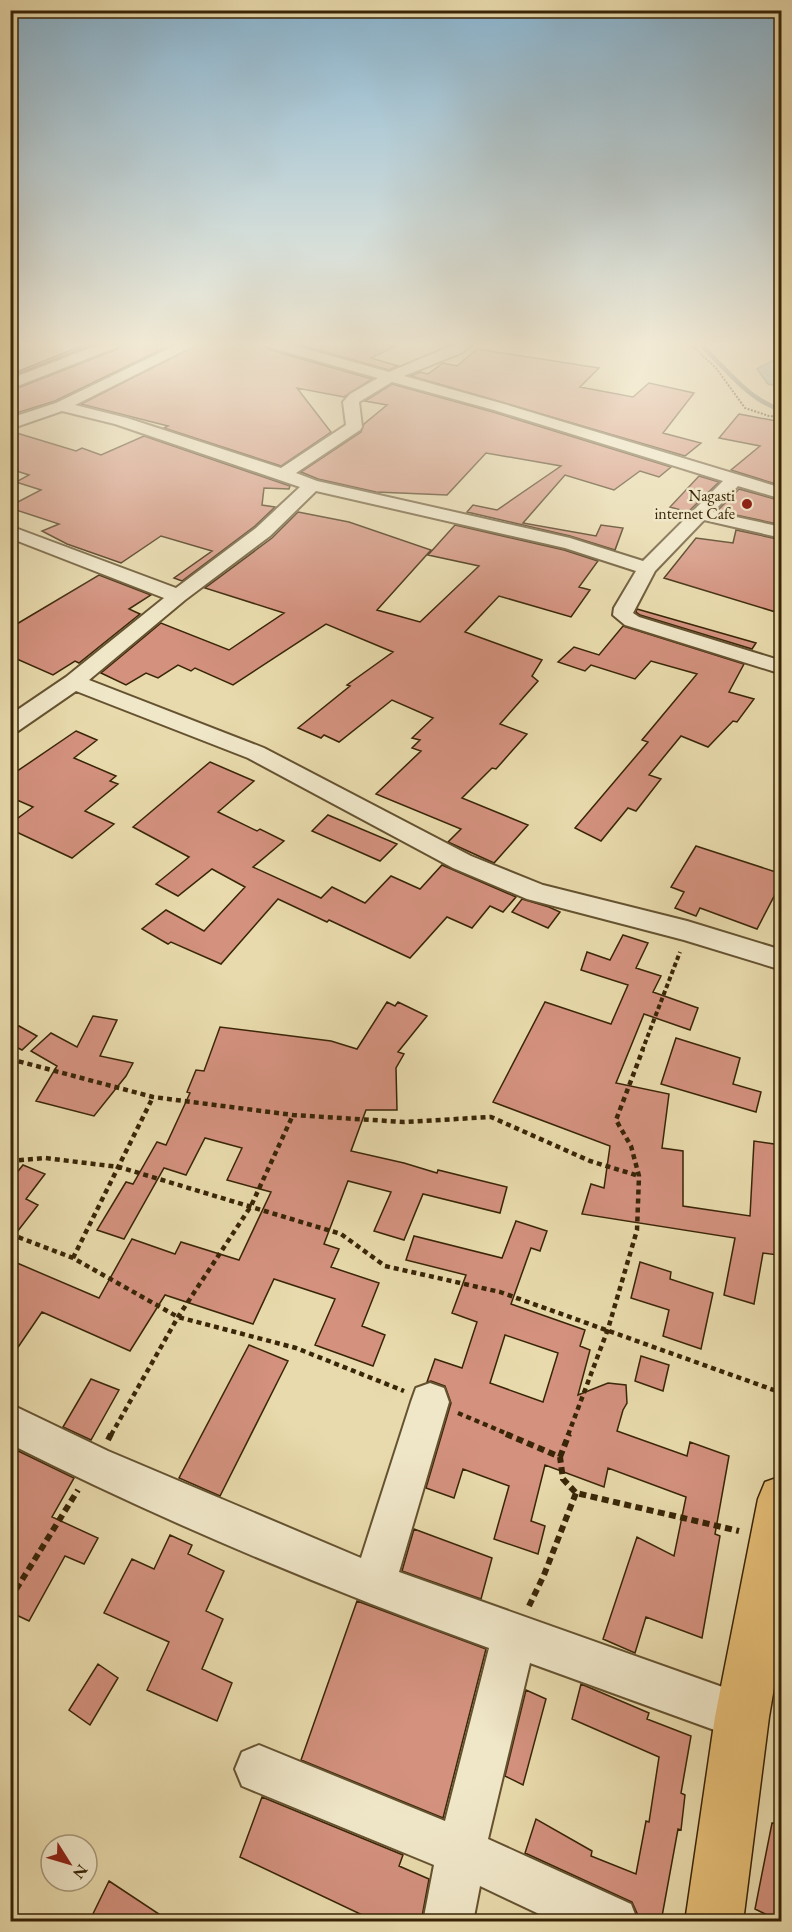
<svg xmlns="http://www.w3.org/2000/svg" width="792" height="1932" viewBox="0 0 792 1932" font-family="'EB Garamond',serif">
<style>
.water{fill:#9bb8b4;stroke:#747d6f;stroke-width:1.5}
.lines{fill:none;stroke-linecap:round;stroke-linejoin:round}
.stream{stroke:#747d6f;stroke-width:4.5}
.building{fill:#d3917e;stroke:#392507;stroke-width:1.5;fill-rule:evenodd}
.minor-casing{stroke:#655230;stroke-width:4}
.primary-casing{stroke:#392507;stroke-width:3}
.path-far3{stroke:#392507;stroke-width:2;stroke-dasharray:2 1.5;stroke-linecap:butt}
.path-far2{stroke:#392507;stroke-width:4;stroke-dasharray:4.5 3;stroke-linecap:butt}
.path-far1{stroke:#392507;stroke-width:4.5;stroke-dasharray:5 4;stroke-linecap:butt}
.path{stroke:#392507;stroke-width:6;stroke-dasharray:7 4.5;stroke-linecap:butt}
.minor{fill:#f0e7c9;fill-rule:evenodd}
.primary{fill:#e4bd76;fill-rule:evenodd}
.poi-dot{fill:#8f2418;stroke:#f0e7c9;stroke-width:2}
.labels{text-anchor:middle;dominant-baseline:central;stroke-width:5;stroke-linejoin:round;paint-order:stroke}
.far-poi-label{font-size:16px;fill:#392507;stroke:#f0e7c9;text-anchor:end}
</style>
<rect width="100%" height="100%" fill="#e8daac"/>
<filter id="stains"><feTurbulence type="fractalNoise" baseFrequency=".00333" numOctaves="4"/><feColorMatrix values="0 0 0 0 .2 0 0 0 0 .09 0 0 0 0 .02 0 0 0 .5 -.17"/></filter>
<radialGradient id="worn" r=".72"><stop offset=".6" stop-color="#630" stop-opacity="0"/><stop offset="1" stop-color="#630" stop-opacity=".3"/></radialGradient>
<path class="water" d="M 781,356 L 781,387 L 768,384 L 757,369 Z"/>
<g class="lines">
<path class="stream" d="M 703,344 L 705,349 C 728,371 750,401 782,410"/>
</g>
<path class="building" d="M 86,344 L 94,344 L 17,374 L 14,373 Z
M 121,344 L 173,344 L 55,401 L 10,415 L 10,391 L 118,349 Z
M 199,344 L 264,344 L 267,349 L 372,379 L 344,397 L 297,388 L 331,432 L 281,466 L 164,428 L 168,426 L 81,404 Z
M 296,344 L 399,344 L 371,358 L 398,366 L 389,370 Z
M 477,349 L 599,368 L 580,387 L 633,397 L 649,383 L 694,393 L 663,433 L 701,443 L 685,456 L 411,376 L 420,372 L 428,374 L 443,363 L 457,366 Z
M 392,384 L 493,412 L 671,467 L 659,477 L 640,471 L 614,490 L 565,475 L 523,523 L 596,536 L 601,525 L 623,528 L 615,550 L 570,536 L 467,512 L 473,505 L 497,510 L 561,466 L 486,453 L 447,495 L 376,492 L 318,479 L 301,472 L 361,432 L 364,424 L 387,405 L 365,401 Z
M 739,414 L 782,422 L 782,486 L 731,470 L 760,446 L 719,438 Z
M 10,431 L 76,451 L 82,448 L 101,455 L 144,436 L 290,486 L 289,489 L 264,488 L 262,505 L 275,507 L 255,526 L 182,581 L 174,578 L 212,551 L 161,536 L 121,563 L 67,544 L 42,531 L 59,524 L 10,508 L 10,506 L 41,490 L 16,482 L 29,475 L 10,469 Z
M 699,476 L 719,482 L 688,512 L 670,507 Z
M 739,489 L 782,501 L 782,525 L 717,511 Z
M 298,512 L 349,522 L 431,550 L 377,610 L 420,622 L 479,566 L 428,555 L 455,525 L 564,550 L 598,561 L 579,587 L 590,590 L 571,617 L 499,596 L 465,632 L 542,660 L 532,676 L 538,681 L 500,724 L 527,734 L 496,769 L 492,768 L 462,798 L 528,825 L 494,863 L 448,842 L 461,829 L 376,794 L 421,751 L 412,748 L 420,740 L 412,738 L 433,718 L 392,700 L 339,742 L 324,735 L 321,738 L 298,728 L 350,686 L 347,685 L 393,652 L 326,624 L 233,685 L 195,668 L 191,671 L 178,665 L 158,678 L 146,673 L 126,685 L 101,673 L 161,623 L 229,650 L 284,613 L 205,588 L 272,538 Z
M 736,530 L 782,540 L 782,614 L 664,578 L 696,538 L 733,543 Z
M 99,575 L 151,595 L 129,609 L 140,614 L 79,663 L 75,661 L 53,675 L 10,656 L 10,628 Z
M 637,609 L 756,643 L 752,649 L 640,615 L 636,612 Z
M 623,626 L 744,664 L 729,692 L 754,699 L 737,722 L 733,721 L 708,747 L 681,736 L 649,775 L 661,779 L 636,811 L 628,808 L 601,841 L 575,828 L 648,742 L 642,740 L 697,674 L 651,661 L 635,679 L 591,665 L 585,671 L 558,662 L 574,647 L 599,655 Z
M 76,731 L 97,740 L 74,758 L 116,776 L 110,781 L 118,784 L 85,811 L 114,824 L 72,858 L 10,829 L 10,824 L 33,807 L 10,797 L 10,776 Z
M 210,762 L 254,781 L 218,812 L 257,831 L 260,829 L 284,841 L 253,867 L 321,898 L 332,887 L 365,903 L 391,876 L 420,889 L 442,865 L 516,897 L 503,912 L 490,906 L 472,928 L 447,917 L 410,958 L 329,920 L 327,922 L 278,899 L 221,964 L 171,942 L 168,944 L 142,929 L 166,910 L 204,931 L 245,887 L 212,869 L 178,896 L 156,884 L 189,857 L 133,827 Z
M 328,815 L 397,844 L 380,861 L 312,831 Z
M 696,846 L 782,874 L 782,881 L 757,929 L 700,908 L 696,916 L 675,908 L 684,892 L 671,887 Z
M 522,899 L 549,907 L 560,912 L 548,928 L 512,912 Z
M 623,935 L 648,943 L 636,968 L 661,976 L 653,992 L 698,1008 L 690,1030 L 644,1014 L 616,1083 L 669,1094 L 662,1148 L 683,1151 L 683,1206 L 750,1216 L 754,1141 L 781,1145 L 778,1196 L 775,1196 L 778,1255 L 763,1253 L 754,1304 L 724,1295 L 735,1238 L 582,1214 L 591,1184 L 604,1188 L 610,1146 L 493,1102 L 545,1002 L 611,1024 L 628,985 L 581,970 L 587,952 L 610,960 Z
M 387,1002 L 395,1006 L 398,1002 L 427,1016 L 398,1052 L 404,1054 L 396,1068 L 397,1110 L 366,1110 L 351,1151 L 404,1163 L 437,1173 L 438,1170 L 507,1187 L 500,1213 L 423,1194 L 404,1240 L 374,1231 L 391,1192 L 348,1181 L 324,1244 L 339,1249 L 331,1267 L 379,1283 L 362,1326 L 385,1335 L 373,1366 L 315,1345 L 335,1299 L 274,1279 L 253,1324 L 165,1295 L 130,1351 L 42,1312 L 10,1359 L 10,1260 L 99,1298 L 132,1239 L 175,1254 L 181,1242 L 239,1260 L 271,1192 L 227,1180 L 242,1148 L 205,1138 L 186,1175 L 164,1168 L 124,1239 L 97,1230 L 126,1182 L 133,1184 L 157,1142 L 166,1145 L 190,1093 L 187,1092 L 196,1070 L 204,1071 L 220,1027 L 331,1041 L 357,1049 Z
M 93,1016 L 117,1020 L 100,1056 L 133,1063 L 126,1076 L 94,1116 L 36,1101 L 57,1066 L 31,1051 L 51,1033 L 77,1047 Z
M 19,1026 L 37,1036 L 22,1050 L 10,1044 L 10,1034 Z
M 676,1038 L 740,1058 L 733,1084 L 761,1092 L 756,1112 L 661,1084 Z
M 23,1165 L 45,1174 L 26,1199 L 38,1205 L 10,1241 L 10,1181 Z
M 516,1221 L 547,1231 L 540,1251 L 531,1248 L 511,1304 L 585,1330 L 580,1346 L 590,1350 L 578,1395 L 608,1383 L 626,1385 L 627,1403 L 623,1410 L 617,1431 L 687,1456 L 690,1442 L 729,1456 L 715,1534 L 720,1536 L 702,1638 L 646,1617 L 635,1653 L 603,1639 L 637,1537 L 674,1556 L 686,1497 L 608,1468 L 604,1487 L 545,1465 L 531,1521 L 545,1526 L 538,1554 L 494,1539 L 509,1486 L 463,1469 L 454,1498 L 426,1488 L 451,1403 L 445,1386 L 431,1381 L 427,1382 L 435,1359 L 462,1368 L 477,1322 L 452,1313 L 466,1275 L 406,1260 L 414,1236 L 502,1258 ZM 505,1335 L 558,1353 L 543,1402 L 490,1383 Z
M 640,1262 L 671,1272 L 670,1279 L 713,1293 L 701,1349 L 663,1336 L 669,1310 L 631,1298 Z
M 249,1345 L 288,1361 L 220,1496 L 179,1478 Z
M 641,1356 L 669,1365 L 663,1391 L 635,1381 Z
M 91,1379 L 119,1390 L 91,1440 L 63,1427 Z
M 10,1447 L 74,1478 L 52,1517 L 98,1538 L 84,1564 L 65,1556 L 29,1621 L 10,1612 Z
M 414,1529 L 492,1558 L 481,1599 L 402,1571 Z
M 170,1535 L 192,1545 L 188,1554 L 224,1571 L 206,1611 L 223,1619 L 202,1669 L 232,1683 L 217,1721 L 147,1690 L 169,1642 L 104,1613 L 132,1559 L 154,1569 Z
M 357,1601 L 486,1649 L 443,1818 L 301,1760 Z
M 98,1664 L 118,1678 L 90,1725 L 69,1710 Z
M 581,1684 L 649,1713 L 647,1719 L 691,1736 L 681,1793 L 685,1795 L 681,1830 L 678,1829 L 661,1922 L 640,1920 L 632,1902 L 525,1853 L 536,1819 L 592,1851 L 591,1856 L 636,1874 L 646,1821 L 649,1822 L 659,1757 L 572,1719 Z
M 526,1690 L 546,1699 L 523,1785 L 505,1776 Z
M 262,1797 L 403,1855 L 399,1866 L 429,1879 L 421,1922 L 377,1922 L 240,1857 Z
M 772,1823 L 782,1824 L 782,1922 L 755,1909 Z
M 109,1881 L 171,1922 L 89,1922 Z"/>
<g class="lines">
<g class="minor-casing">
<path id="minor" d="M 10,344 L 23,344 L 10,350 Z
M 100,344 L 119,344 L 117,347 L 10,389 L 10,379 Z
M 178,344 L 197,344 L 75,405 L 127,418 L 281,468 L 346,425 L 343,402 L 350,394 L 378,378 L 268,347 L 266,344 L 288,344 L 389,372 L 456,344 L 472,344 L 461,353 L 404,376 L 504,404 L 782,488 L 782,499 L 738,486 L 713,512 L 782,527 L 782,538 L 704,520 L 655,571 L 633,613 L 639,617 L 782,661 L 782,674 L 625,625 L 613,615 L 614,608 L 636,571 L 565,548 L 316,491 L 270,536 L 185,600 L 89,680 L 264,748 L 471,856 L 543,885 L 687,921 L 782,950 L 782,970 L 684,940 L 527,899 L 453,868 L 248,758 L 76,691 L 18,731 L 10,733 L 10,715 L 66,677 L 164,598 L 10,538 L 10,526 L 176,588 L 256,528 L 300,487 L 115,424 L 62,411 L 10,429 L 10,418 L 56,403 ZM 392,382 L 494,410 L 723,481 L 643,561 L 570,538 L 317,481 L 296,473 L 360,430 L 362,427 L 359,402 Z
M 430,1383 L 444,1388 L 449,1402 L 399,1572 L 742,1694 L 758,1701 L 765,1717 L 758,1733 L 742,1740 L 530,1663 L 488,1839 L 631,1904 L 638,1922 L 556,1922 L 480,1886 L 473,1922 L 423,1922 L 434,1865 L 242,1786 L 235,1769 L 242,1752 L 259,1745 L 445,1821 L 489,1648 C 326,1589 165,1522 10,1444 L 10,1404 L 108,1451 L 361,1558 L 411,1402 L 416,1388 Z"/>
</g>
<g class="primary-casing">
<path id="primary" d="M 782,1476 L 782,1641 L 769,1717 L 743,1922 L 685,1922 L 715,1717 L 758,1499 L 765,1482 Z"/>
</g>
<path class="path-far3" d="M 690,344 L 716,368 L 745,408 L 769,416 L 782,417"/>
<path class="path-far2" d="M 642,1051 L 680,952"/>
<path class="path-far1" d="M 10,1059 L 153,1097 L 293,1115 L 404,1122 L 491,1117 L 590,1161 L 639,1176
M 10,1161 L 45,1158 L 119,1167 L 341,1234 L 385,1266 L 500,1292 L 782,1393
M 10,1234 L 73,1258 L 178,1317 L 296,1348 L 404,1391
M 73,1258 L 153,1097
M 458,1413 L 510,1435
M 111,1435 L 178,1317 L 251,1206 L 293,1115
M 568,1435 L 608,1329 L 637,1230 L 639,1176 L 631,1146 L 616,1120 L 643,1049"/>
<path class="path" d="M 506,1434 L 560,1457 L 563,1479 L 576,1493 L 739,1531
M 108,1440 L 111,1434
M 560,1457 L 569,1434
M 10,1599 L 78,1490
M 529,1606 L 544,1575 L 576,1493"/>
<use href="#minor" class="minor"/>
<use href="#primary" class="primary"/>
</g>
<linearGradient id="sky" x2="0" y2="1"><stop stop-color="#89b6d3"/><stop offset="0.56" stop-color="#f5eeda"/><stop offset="1" stop-color="#f5eeda" stop-opacity="0"/></linearGradient>
<rect width="792" height="614" fill="url(#sky)"/>
<circle class="poi-dot" cx="747" cy="504" r="6"/>
<g class="labels">
<g class="far-poi-label">
<text x="735" y="495">Nagasti<tspan x="735" dy="18">internet Cafe</tspan></text>
</g>
</g>
<rect width="792" height="1932" fill="none" stroke="#e8daac" stroke-width="36"/>
<rect x="12" y="12" width="768" height="1908" fill="none" stroke="#392507" stroke-width="3"/>
<rect x="18" y="18" width="756" height="1896" fill="none" stroke="#392507" stroke-width="1.5"/>
<g transform="translate(69 1863) rotate(127)"><circle r="28" fill="#f0e7c9" stroke="#a7997b" stroke-width="1.5"/>
<path d="M0-4.5L10 22L0 15L-10 22Z" fill="#8f2418"/>
<text y="-9" font-size="16" font-weight="bold" text-anchor="middle" fill="#392507">N</text>
</g>
<rect width="100%" height="100%" filter="url(#stains)"/>
<rect width="100%" height="100%" fill="url(#worn)"/>
</svg>
